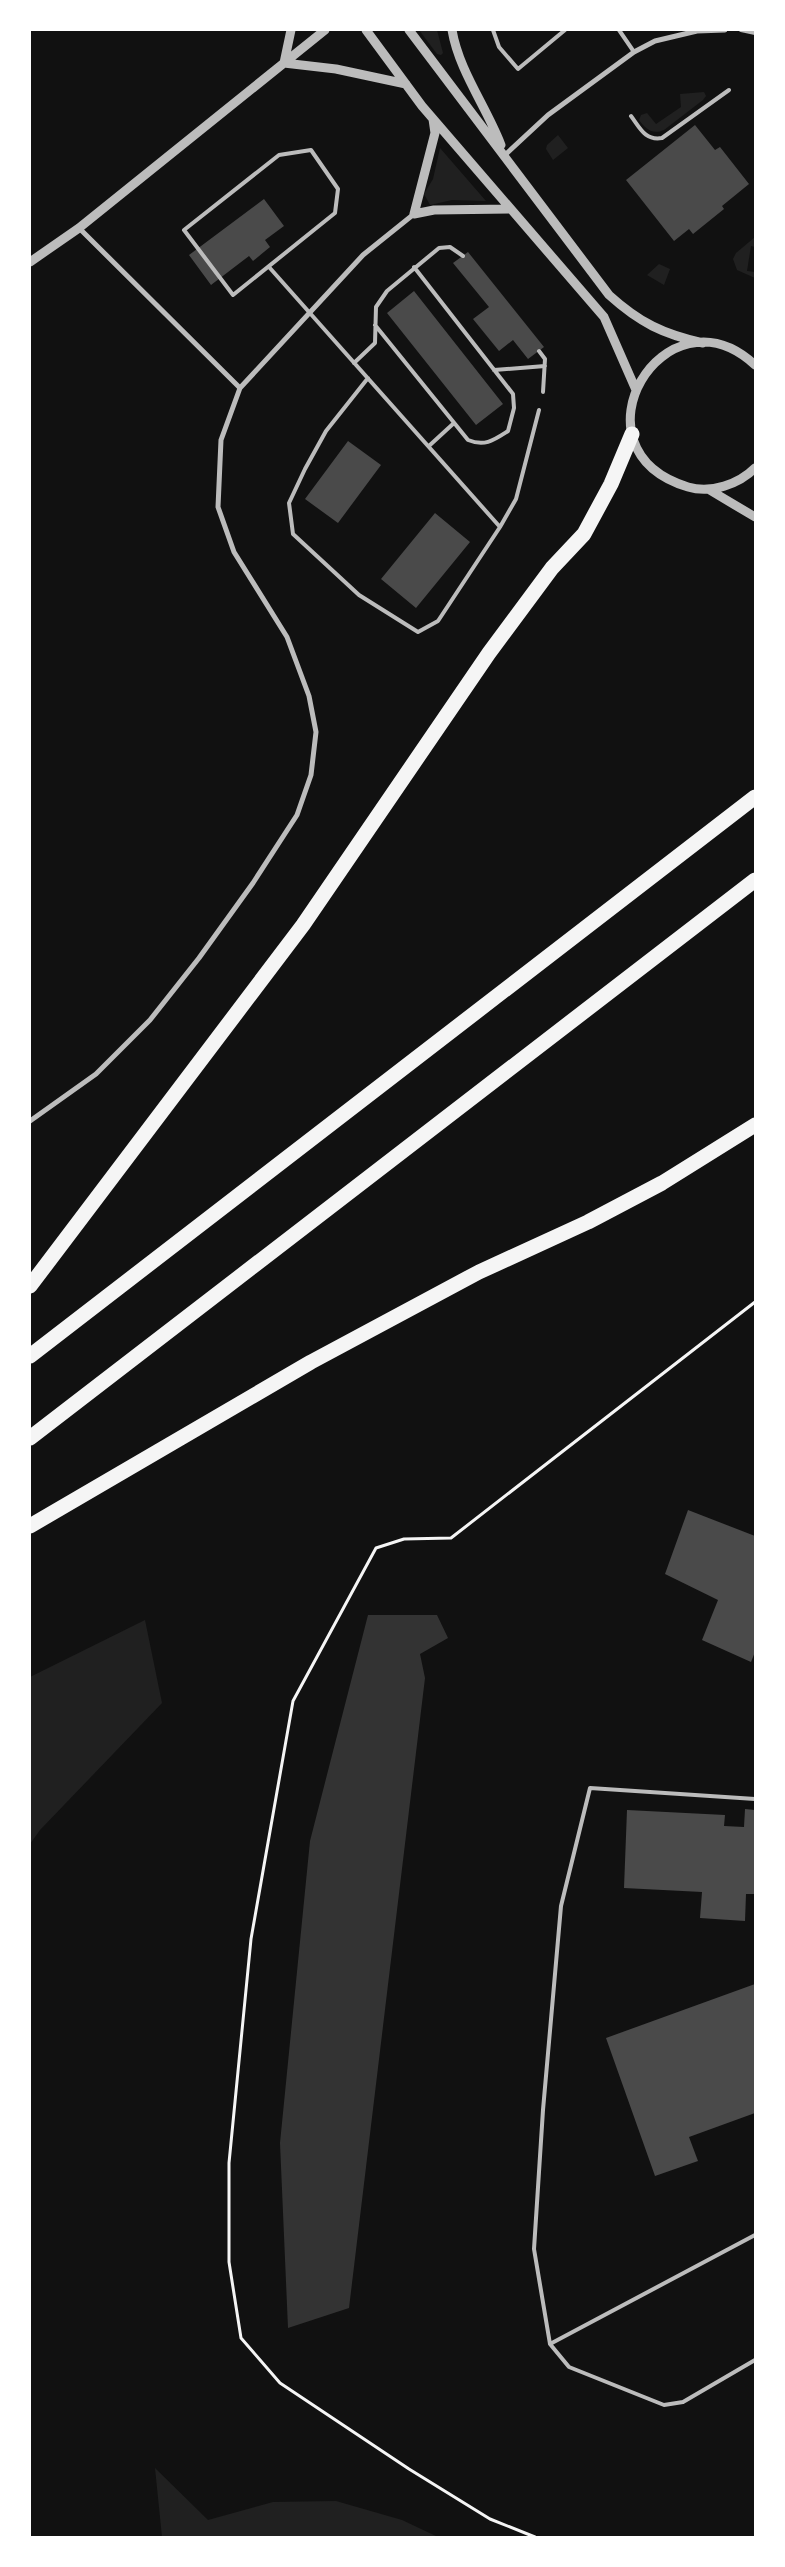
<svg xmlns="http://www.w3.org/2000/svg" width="785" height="2567" viewBox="0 0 785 2567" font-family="'Open Sans',sans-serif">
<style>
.green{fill:#202020}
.water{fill:#333}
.building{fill:#4a4a4a}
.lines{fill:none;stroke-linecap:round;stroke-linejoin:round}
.path{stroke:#f5f5f5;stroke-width:3}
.service{stroke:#bcbcbc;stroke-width:4}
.minor{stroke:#bcbcbc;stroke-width:5}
.tertiary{stroke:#bcbcbc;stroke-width:9}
.motorway{stroke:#f5f5f5;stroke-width:15}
</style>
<rect width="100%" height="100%" fill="#111"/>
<path class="green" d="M 419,30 L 437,30 L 443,53 L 441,55 L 437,54 Z
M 704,92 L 706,96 L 703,100 L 664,130 C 652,135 646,129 639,120 L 641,115 L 647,113 L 656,124 L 681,107 L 680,94 Z
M 558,135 L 568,148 L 553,160 L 546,149 L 547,145 Z
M 440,148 L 486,201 L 452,200 L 430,205 L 424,194 L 433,179 Z
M 755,237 L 755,247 L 751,246 L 747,271 L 755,272 L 755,278 L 737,270 L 733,259 L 736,253 Z
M 659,264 L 670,269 L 664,285 L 647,275 Z
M 145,1620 L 162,1703 L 40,1830 L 30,1844 L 30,1677 Z
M 155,2468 L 208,2520 L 273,2502 L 336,2501 L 402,2520 L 438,2537 L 162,2537 Z"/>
<path class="water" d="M 368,1615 L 437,1615 L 448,1638 L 420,1654 L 425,1678 L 349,2308 L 288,2328 L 280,2143 L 310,1841 Z"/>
<path class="building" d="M 695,125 L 715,150 L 720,147 L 749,184 L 722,206 L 724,209 L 693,234 L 689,229 L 674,241 L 626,180 Z
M 264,199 L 284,226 L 265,240 L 270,247 L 253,261 L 249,256 L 211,285 L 189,255 Z
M 468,252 L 544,347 L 528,359 L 513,340 L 499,351 L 473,319 L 489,307 L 453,263 Z
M 414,291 L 503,404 L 476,425 L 387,313 Z
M 348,441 L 381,465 L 338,523 L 305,499 Z
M 435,513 L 470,542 L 416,608 L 381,579 Z
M 688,1510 L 755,1536 L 755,1652 L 751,1662 L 702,1640 L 718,1600 L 665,1574 Z
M 745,1809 L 755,1810 L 755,1894 L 746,1894 L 745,1921 L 700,1918 L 702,1892 L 624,1888 L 627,1810 L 725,1815 L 724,1826 L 744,1827 Z
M 755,1984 L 755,2113 L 689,2137 L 698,2161 L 655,2176 L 606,2038 Z"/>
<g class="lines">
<path class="path" d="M 535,2537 L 490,2519 L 409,2469 L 280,2383 L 241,2338 L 229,2262 L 229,2163 L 251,1939 L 293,1701 L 376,1548 L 404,1539 L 451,1538 L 755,1302"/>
<path class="service" d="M 493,30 L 499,47 L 518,69 L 565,30
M 619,30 L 634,52
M 741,30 L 755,33
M 631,116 C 640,128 645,141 662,138 L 729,90
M 311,150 L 338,189 L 335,213 L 233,295 L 184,230 L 279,155 Z
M 269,267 L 500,527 L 438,621 L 418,632 L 359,595 L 293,534 L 289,503 L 305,469 L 326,431 L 368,378
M 375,325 L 468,440 C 485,447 494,440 508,431 L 514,408 L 513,394 L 414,267
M 539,351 L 545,359 L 543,392
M 354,363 L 375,343 L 376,307 L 387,291 L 439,248 L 450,247 L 463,256
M 494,370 L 545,366
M 430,445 L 454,423
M 500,527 L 516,499 L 539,410
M 755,1799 L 590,1788 L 561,1906 L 543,2110 L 534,2249 L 550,2344 L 569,2367 L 664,2405 L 683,2402 L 755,2360
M 550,2344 L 755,2235"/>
<path class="minor" d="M 505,155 L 548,115 L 634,52 L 655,41 L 697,31 L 725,30
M 79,228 L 240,388
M 30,1121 L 96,1074 L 150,1020 L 199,958 L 253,883 L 297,815 L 311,775 L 316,732 L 309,696 L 287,637 L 234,552 L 218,507 L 221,440 L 240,388 L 363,255 L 414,214"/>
<path class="tertiary" d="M 366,30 L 422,106 L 604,317 L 636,390
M 409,30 L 609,295 C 640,323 663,334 703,343
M 452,30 C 459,71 486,106 501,145
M 284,63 L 336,69 L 406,84
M 284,63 L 291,30
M 433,119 L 435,133 L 414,214 L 434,210 L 510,209
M 30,262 L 79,228 L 325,30
M 755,365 C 665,282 564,449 688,487 C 711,494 739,484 755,468
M 708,489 L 755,517"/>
<path class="motorway" d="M 30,1286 L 303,925 L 489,653 L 552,568 L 584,534 L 611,484 L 632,434
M 30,1356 L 755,797
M 30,1438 L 755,880
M 30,1526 L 311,1362 L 479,1272 L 588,1222 L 662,1183 L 755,1125"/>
</g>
<rect width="785" height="2567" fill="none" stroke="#ffffff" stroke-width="62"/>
</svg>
